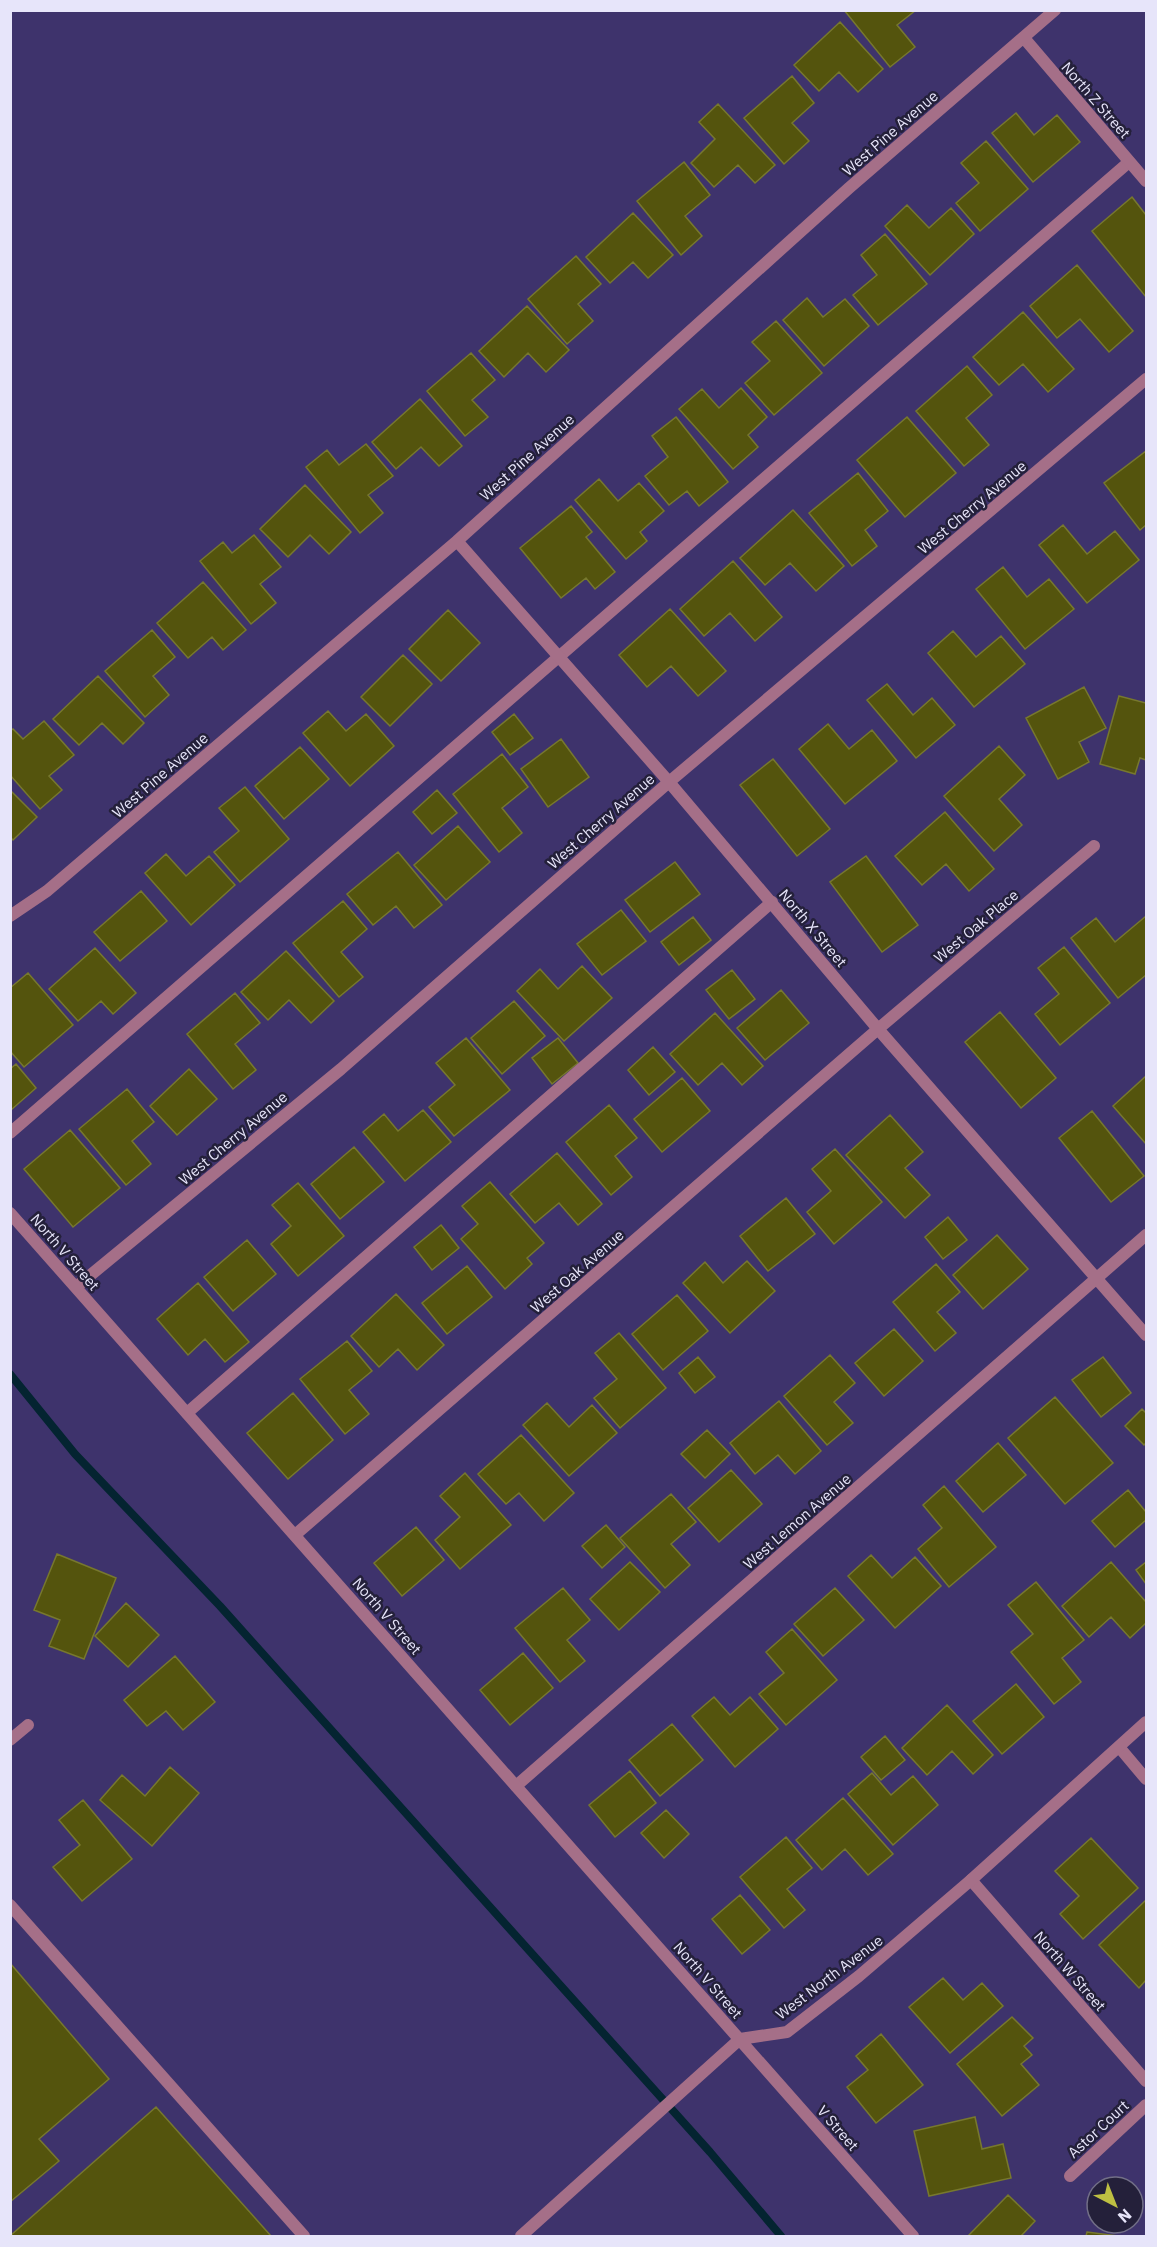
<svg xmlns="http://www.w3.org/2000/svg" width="1157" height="2247" viewBox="0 0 1157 2247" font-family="'IBM Plex Sans',sans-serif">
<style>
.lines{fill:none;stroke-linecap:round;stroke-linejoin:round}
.stream{stroke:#042431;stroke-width:8}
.building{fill:#54540d;stroke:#77782e;stroke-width:1.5}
.service{stroke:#a56f88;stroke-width:12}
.minor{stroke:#a56f88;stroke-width:12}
.tertiary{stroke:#a56f88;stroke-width:12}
.labels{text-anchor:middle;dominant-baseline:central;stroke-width:5;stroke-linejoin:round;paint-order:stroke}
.street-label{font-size:15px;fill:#e7e5fa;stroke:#24203a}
</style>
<rect width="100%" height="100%" fill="#3e336c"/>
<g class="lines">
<path class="stream" d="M 10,1374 L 75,1454 L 220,1606 L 710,2152 L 781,2236"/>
</g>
<path class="building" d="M 844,10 L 916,10 L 897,25 L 915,47 L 890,67 Z
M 840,22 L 883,69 L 858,92 L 839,72 L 819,91 L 794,65 Z
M 792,76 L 814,103 L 792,123 L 809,141 L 784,164 L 744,118 Z
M 718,104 L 775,165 L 755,183 L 738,165 L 714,187 L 691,163 L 715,139 L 699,122 Z
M 1016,113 L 1034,135 L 1057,115 L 1080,142 L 1033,182 L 992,133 Z
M 986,141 L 1028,189 L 980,231 L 956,203 L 979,183 L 961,163 Z
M 684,162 L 710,195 L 685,216 L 702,236 L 681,255 L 637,201 Z
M 1132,197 L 1146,215 L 1146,297 L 1092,231 Z
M 907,205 L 929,228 L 951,208 L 974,234 L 930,275 L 885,226 Z
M 633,213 L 673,255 L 648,278 L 633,262 L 610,283 L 586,257 Z
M 885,234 L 927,284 L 878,325 L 853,295 L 877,275 L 861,255 Z
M 576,256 L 601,284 L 578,304 L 593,321 L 567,344 L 528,299 Z
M 1077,265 L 1133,331 L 1109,352 L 1080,319 L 1057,338 L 1030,306 Z
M 807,298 L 823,317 L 845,299 L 869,326 L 824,366 L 783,320 Z
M 527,306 L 569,350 L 546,372 L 528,353 L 504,377 L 479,351 Z
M 1023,312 L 1074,369 L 1048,392 L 1023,364 L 999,385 L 973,357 Z
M 776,321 L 822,373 L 774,415 L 745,383 L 770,361 L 752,342 Z
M 471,353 L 495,380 L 472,400 L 488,417 L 465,436 L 427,391 Z
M 967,366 L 992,395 L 966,418 L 989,445 L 964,466 L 916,411 Z
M 741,388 L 767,417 L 748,435 L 758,447 L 733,469 L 679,409 L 702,389 L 719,408 Z
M 420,399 L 462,446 L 439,466 L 421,447 L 396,469 L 372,442 Z
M 676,417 L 728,482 L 699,506 L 687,491 L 669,505 L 645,476 L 668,457 L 652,436 Z
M 907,417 L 956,473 L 905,517 L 857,460 Z
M 366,444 L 393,476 L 368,495 L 383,513 L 360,533 L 306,467 L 327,450 L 339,465 Z
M 1146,451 L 1146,525 L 1140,530 L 1104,483 Z
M 858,473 L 888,511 L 865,530 L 877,546 L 852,566 L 809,513 Z
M 599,479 L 618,501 L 639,483 L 664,511 L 640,532 L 647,541 L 626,559 L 575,500 Z
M 305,485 L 351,532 L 329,554 L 310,535 L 288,557 L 260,529 Z
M 571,506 L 592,532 L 586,537 L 615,572 L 595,589 L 586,578 L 561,598 L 520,548 Z
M 793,510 L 844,566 L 816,591 L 790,563 L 765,585 L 740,558 Z
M 1063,525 L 1087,554 L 1115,531 L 1139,560 L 1087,603 L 1039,545 Z
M 254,535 L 281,567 L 260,584 L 276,603 L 251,624 L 200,561 L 223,542 L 232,553 Z
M 733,561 L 782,617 L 755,641 L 730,613 L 704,636 L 680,609 Z
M 1003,567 L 1027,597 L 1049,579 L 1074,609 L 1025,649 L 976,589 Z
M 203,582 L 246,630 L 223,650 L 212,637 L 188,658 L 157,623 Z
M 670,609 L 726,671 L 698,696 L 671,666 L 647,687 L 619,655 Z
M 448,610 L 480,643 L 441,681 L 409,649 Z
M 152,630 L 175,657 L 153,676 L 169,695 L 145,717 L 105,671 Z
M 953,631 L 976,657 L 1001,636 L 1025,664 L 974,707 L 928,653 Z
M 403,655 L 432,684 L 390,726 L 361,697 Z
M 98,676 L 144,723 L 123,744 L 102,723 L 79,745 L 53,719 Z
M 887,684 L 913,715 L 932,698 L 955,725 L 916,758 L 867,700 Z
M 1084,687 L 1106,728 L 1079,742 L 1089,762 L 1058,779 L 1026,718 Z
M 1119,696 L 1146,703 L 1146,760 L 1140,758 L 1135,774 L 1100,764 Z
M 328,711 L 346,731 L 366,714 L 394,746 L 350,786 L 303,733 Z
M 514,714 L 533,738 L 510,755 L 492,732 Z
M 44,721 L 74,755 L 49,776 L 62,790 L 40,809 L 10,775 L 10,731 L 13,729 L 23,739 Z
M 828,724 L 849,749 L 872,730 L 897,761 L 845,804 L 799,749 Z
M 561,739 L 589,777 L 548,807 L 521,769 Z
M 999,746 L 1025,775 L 999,799 L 1022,825 L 994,851 L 944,796 Z
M 300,747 L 329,779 L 284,819 L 255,786 Z
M 502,754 L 528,787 L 502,808 L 522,833 L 499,852 L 453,794 Z
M 773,759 L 830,829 L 797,856 L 740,785 Z
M 245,787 L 289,839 L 240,882 L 214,852 L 239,831 L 219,808 Z
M 10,790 L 37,817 L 13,840 L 10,837 Z
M 437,790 L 457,813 L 432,834 L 413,812 Z
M 945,812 L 994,869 L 969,891 L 946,864 L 922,885 L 895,856 Z
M 458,826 L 490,862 L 446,900 L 414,865 Z
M 398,852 L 442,905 L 414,928 L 396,906 L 373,925 L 347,894 Z
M 166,854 L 186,876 L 209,856 L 235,885 L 191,925 L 145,873 Z
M 866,856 L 918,925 L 882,952 L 830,882 Z
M 675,862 L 700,894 L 650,932 L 625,900 Z
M 141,891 L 167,921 L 120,961 L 94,932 Z
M 343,901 L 367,929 L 341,952 L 363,977 L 339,997 L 293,943 Z
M 621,910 L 646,941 L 602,975 L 577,944 Z
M 1146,916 L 1146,975 L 1118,998 L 1071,938 L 1096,918 L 1115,942 Z
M 693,917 L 711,940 L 679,965 L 661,942 Z
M 1064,947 L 1110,1003 L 1060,1045 L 1035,1014 L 1059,994 L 1038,968 Z
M 95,948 L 136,993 L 113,1014 L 101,1001 L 78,1021 L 49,989 Z
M 286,951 L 334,1001 L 311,1023 L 289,1000 L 268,1020 L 241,992 Z
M 582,966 L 612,998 L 564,1041 L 517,991 L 540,969 L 558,989 Z
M 732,970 L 755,999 L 729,1019 L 706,990 Z
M 28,973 L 73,1025 L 24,1067 L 10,1051 L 10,988 Z
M 781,990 L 809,1023 L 765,1060 L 737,1028 Z
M 235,993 L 260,1023 L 235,1044 L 256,1070 L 233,1089 L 187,1034 Z
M 514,1001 L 545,1036 L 502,1074 L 471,1038 Z
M 1000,1012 L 1056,1078 L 1021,1108 L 965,1042 Z
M 715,1013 L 763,1066 L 742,1085 L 722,1063 L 698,1085 L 670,1054 Z
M 466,1038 L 510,1090 L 454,1136 L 429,1107 L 455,1085 L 436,1063 Z
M 558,1038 L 578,1063 L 552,1084 L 532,1058 Z
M 653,1047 L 675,1072 L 649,1095 L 628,1070 Z
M 16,1064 L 36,1088 L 11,1110 L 10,1069 Z
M 189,1069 L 217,1099 L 177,1135 L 150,1106 Z
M 1146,1076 L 1146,1144 L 1113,1106 Z
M 682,1078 L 710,1111 L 662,1152 L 634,1119 Z
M 127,1089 L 154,1122 L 132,1141 L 151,1164 L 126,1185 L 79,1129 Z
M 609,1105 L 637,1138 L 615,1156 L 632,1177 L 611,1195 L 566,1142 Z
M 423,1110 L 451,1142 L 405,1181 L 363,1132 L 384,1114 L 398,1131 Z
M 1092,1111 L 1144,1176 L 1111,1202 L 1059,1138 Z
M 890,1115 L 923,1152 L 905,1168 L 930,1195 L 905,1218 L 846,1155 Z
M 70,1130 L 120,1188 L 73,1227 L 24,1169 Z
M 354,1147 L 384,1182 L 340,1219 L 311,1184 Z
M 835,1149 L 882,1202 L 834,1244 L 807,1212 L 831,1191 L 812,1169 Z
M 557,1153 L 602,1204 L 578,1225 L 559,1203 L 535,1223 L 510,1194 Z
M 490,1182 L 544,1243 L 527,1258 L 532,1264 L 505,1289 L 461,1239 L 478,1224 L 462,1206 Z
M 298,1183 L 344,1236 L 298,1276 L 271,1244 L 291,1226 L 272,1205 Z
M 786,1198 L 815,1234 L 768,1271 L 740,1236 Z
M 948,1217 L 967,1240 L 943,1259 L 925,1237 Z
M 441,1225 L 459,1248 L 432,1270 L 414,1247 Z
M 997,1235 L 1028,1269 L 983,1309 L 953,1275 Z
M 247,1240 L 276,1274 L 233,1311 L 204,1277 Z
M 747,1261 L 775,1291 L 730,1333 L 683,1283 L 705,1262 L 723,1283 Z
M 936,1264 L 960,1292 L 937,1312 L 956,1333 L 935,1351 L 893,1302 Z
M 467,1266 L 492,1297 L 447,1334 L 422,1303 Z
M 198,1283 L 249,1342 L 225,1362 L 205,1339 L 188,1355 L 157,1319 Z
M 396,1294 L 444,1345 L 417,1370 L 398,1349 L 379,1367 L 351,1336 Z
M 677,1295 L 708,1331 L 663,1370 L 632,1334 Z
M 894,1329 L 923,1361 L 884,1396 L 855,1363 Z
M 619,1333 L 666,1388 L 620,1428 L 594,1398 L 617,1379 L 595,1353 Z
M 347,1341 L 372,1371 L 349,1390 L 369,1414 L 345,1434 L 300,1379 Z
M 830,1355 L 855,1383 L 834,1402 L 853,1423 L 827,1445 L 784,1396 Z
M 698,1357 L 715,1377 L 695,1393 L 679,1373 Z
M 1103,1357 L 1131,1393 L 1101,1417 L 1072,1380 Z
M 293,1393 L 333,1440 L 288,1479 L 247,1433 Z
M 1055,1397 L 1113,1463 L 1065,1504 L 1008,1438 Z
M 779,1401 L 821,1451 L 795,1474 L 778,1455 L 755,1474 L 730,1443 Z
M 547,1403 L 569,1427 L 592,1405 L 617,1433 L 569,1476 L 523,1425 Z
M 1142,1409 L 1146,1413 L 1146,1443 L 1144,1445 L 1125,1426 Z
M 707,1430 L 730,1454 L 705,1478 L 681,1454 Z
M 521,1435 L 574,1493 L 544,1521 L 519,1493 L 506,1504 L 478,1474 Z
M 998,1443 L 1026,1475 L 983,1512 L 956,1481 Z
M 731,1470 L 762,1504 L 719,1542 L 688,1508 Z
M 465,1473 L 511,1525 L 460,1569 L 435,1540 L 460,1517 L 440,1496 Z
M 944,1486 L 996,1547 L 949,1587 L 918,1549 L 942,1528 L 923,1505 Z
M 1128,1490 L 1146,1512 L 1146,1520 L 1115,1547 L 1092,1521 Z
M 671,1494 L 696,1522 L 671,1544 L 690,1565 L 665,1588 L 620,1538 Z
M 606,1525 L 625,1547 L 602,1568 L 582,1546 Z
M 416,1527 L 444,1560 L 402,1596 L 374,1563 Z
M 57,1554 L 116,1578 L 84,1659 L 49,1646 L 60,1620 L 34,1610 Z
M 871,1555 L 892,1578 L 915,1557 L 941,1586 L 895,1628 L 848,1576 Z
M 630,1562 L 660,1592 L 619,1630 L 590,1599 Z
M 1111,1562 L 1146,1602 L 1146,1623 L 1130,1638 L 1111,1617 L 1089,1637 L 1062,1606 Z
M 1146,1562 L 1146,1584 L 1136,1570 Z
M 1036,1582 L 1084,1640 L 1062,1658 L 1081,1682 L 1054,1704 L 1011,1652 L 1033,1634 L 1008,1605 Z
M 563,1588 L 590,1620 L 567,1640 L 585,1661 L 560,1682 L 515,1628 Z
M 835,1588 L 864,1620 L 823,1656 L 794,1624 Z
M 126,1603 L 159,1635 L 128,1667 L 95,1636 Z
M 792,1629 L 837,1680 L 786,1725 L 759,1694 L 784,1673 L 766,1652 Z
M 523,1653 L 553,1688 L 510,1725 L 480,1690 Z
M 175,1656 L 215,1702 L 183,1730 L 166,1711 L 147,1726 L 124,1700 Z
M 1016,1684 L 1044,1717 L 1002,1754 L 973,1721 Z
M 714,1697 L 730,1715 L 750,1697 L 778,1729 L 735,1767 L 692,1716 Z
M 947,1705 L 993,1755 L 973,1774 L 952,1751 L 927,1775 L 902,1748 Z
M 672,1724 L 703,1760 L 660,1796 L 629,1760 Z
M 885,1736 L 905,1760 L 881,1780 L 861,1757 Z
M 170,1767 L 199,1793 L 152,1846 L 100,1800 L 122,1775 L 145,1796 Z
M 630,1771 L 656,1803 L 615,1837 L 589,1805 Z
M 872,1773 L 891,1795 L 913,1776 L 938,1805 L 893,1845 L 848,1794 Z
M 843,1798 L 893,1854 L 868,1875 L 845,1849 L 822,1870 L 796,1840 Z
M 83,1800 L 132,1859 L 82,1901 L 53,1867 L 80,1845 L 59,1820 Z
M 666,1810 L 689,1834 L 664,1858 L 641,1833 Z
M 786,1837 L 812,1868 L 787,1889 L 805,1910 L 784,1928 L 740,1877 Z
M 1091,1838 L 1138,1888 L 1083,1939 L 1060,1914 L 1079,1896 L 1055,1871 Z
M 740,1895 L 770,1930 L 742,1954 L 712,1919 Z
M 1146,1900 L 1146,1980 L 1139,1988 L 1099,1945 Z
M 10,1963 L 109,2079 L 39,2139 L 59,2161 L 10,2202 Z
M 943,1978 L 963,2000 L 982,1983 L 1003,2006 L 950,2053 L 909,2007 Z
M 1012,2017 L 1033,2038 L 1024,2046 L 1032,2055 L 1021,2064 L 1039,2085 L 1002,2116 L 957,2064 Z
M 881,2034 L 923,2085 L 876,2123 L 847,2087 L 868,2070 L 856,2056 Z
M 156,2107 L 271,2236 L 10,2236 Z
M 975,2117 L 982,2149 L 1003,2144 L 1011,2178 L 929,2196 L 914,2131 Z
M 1008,2195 L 1035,2221 L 1021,2236 L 968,2236 Z
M 1087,2232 L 1118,2236 L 1086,2236 Z"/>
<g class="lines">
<path class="service" d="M 10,1133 L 1129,162
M 187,1413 L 772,902
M 1119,1747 L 1146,1779
M 10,1905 L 304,2236"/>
<path class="minor" d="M 1024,38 L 1146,181
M 457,541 L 669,782 L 878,1029 L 1146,1335
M 10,916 L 47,891 L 457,541 L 849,188 L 1055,10
M 76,1287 L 341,1069 L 669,782 L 1146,379
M 295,1535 L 878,1029 L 1094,846
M 10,1740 L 28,1725
M 516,1786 L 1146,1235
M 971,1880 L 1146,2081
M 1070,2176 L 1146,2105"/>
<path class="tertiary" d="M 10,1213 L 913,2236
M 521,2236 L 740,2039 L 787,2032 L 859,1976 L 971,1880 L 1146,1722"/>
</g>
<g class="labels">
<g class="street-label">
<text transform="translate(1096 100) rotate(49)">North Z Street</text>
<text transform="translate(890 133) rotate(-41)">West Pine Avenue</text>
<text transform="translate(527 457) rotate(-42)">West Pine Avenue</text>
<text transform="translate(972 507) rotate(-40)">West Cherry Avenue</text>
<text transform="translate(160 775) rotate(-41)">West Pine Avenue</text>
<text transform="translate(601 821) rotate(-41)">West Cherry Avenue</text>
<text transform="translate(976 926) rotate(-40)">West Oak Place</text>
<text transform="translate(813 928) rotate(50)">North X Street</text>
<text transform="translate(233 1138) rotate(-40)">West Cherry Avenue</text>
<text transform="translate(65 1252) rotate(49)">North V Street</text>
<text transform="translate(577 1271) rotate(-41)">West Oak Avenue</text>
<text transform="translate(797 1521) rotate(-41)">West Lemon Avenue</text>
<text transform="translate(387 1616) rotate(49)">North V Street</text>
<text transform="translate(1070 1971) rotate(49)">North W Street</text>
<text transform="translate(829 1977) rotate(-37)">West North Avenue</text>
<text transform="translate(708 1980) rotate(49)">North V Street</text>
<text transform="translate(838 2128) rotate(49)">V Street</text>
<text transform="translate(1098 2129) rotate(-43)">Astor Court</text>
</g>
</g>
<rect width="1157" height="2247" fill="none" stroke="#e7e5fa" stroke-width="24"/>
<g transform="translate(1115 2205) rotate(138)"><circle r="28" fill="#24203a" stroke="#726f87" stroke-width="1.5"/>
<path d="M0-4.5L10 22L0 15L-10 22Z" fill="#bebf42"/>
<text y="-9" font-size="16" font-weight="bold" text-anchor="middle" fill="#e7e5fa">N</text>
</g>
</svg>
